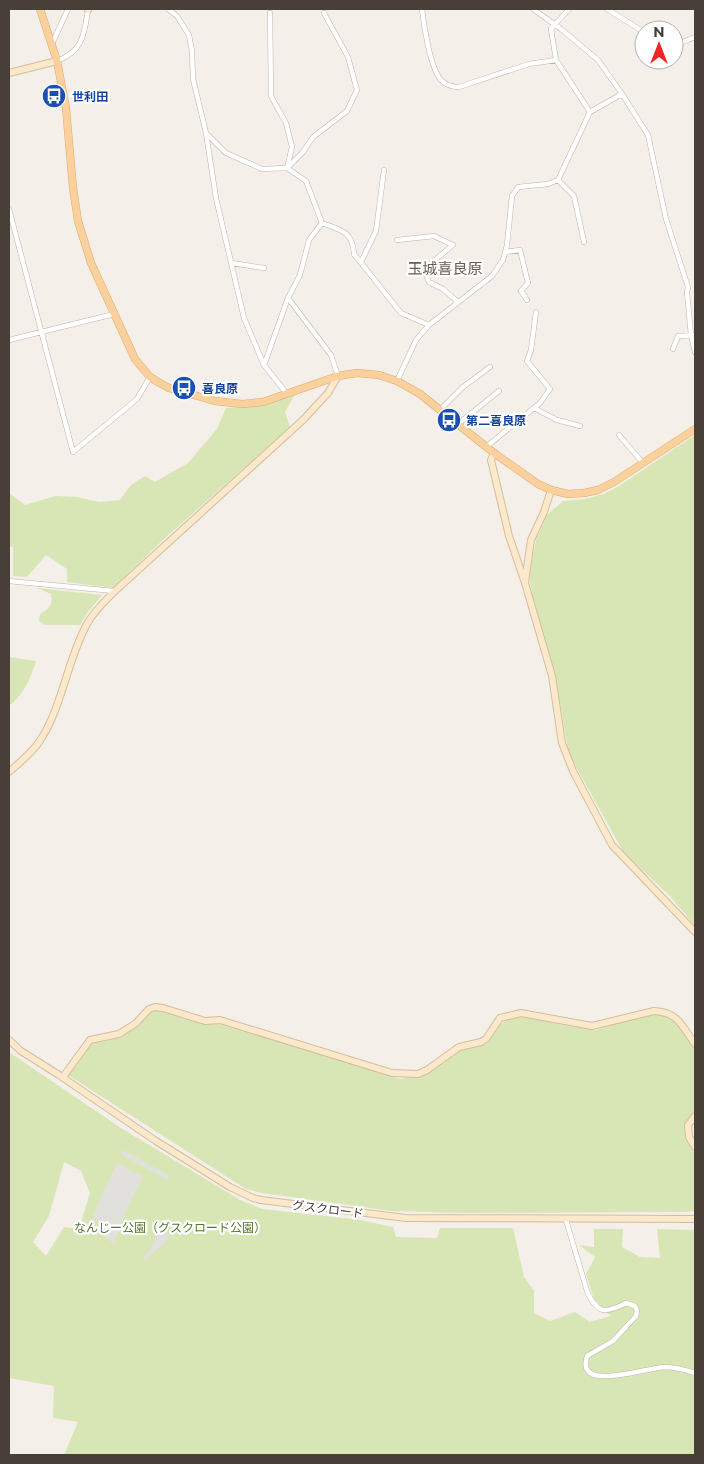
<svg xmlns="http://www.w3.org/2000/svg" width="704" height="1464" viewBox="0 0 704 1464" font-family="Montserrat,'Noto Sans JP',sans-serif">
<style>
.green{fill:#d7e6b4;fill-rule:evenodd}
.parking{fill:#e2e0dd}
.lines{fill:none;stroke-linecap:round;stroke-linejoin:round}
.street-casing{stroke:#bfb5ac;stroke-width:5.5}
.secondary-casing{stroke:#d4bd9d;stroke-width:8}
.primary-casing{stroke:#dfab6c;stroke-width:8}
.street{stroke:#fff;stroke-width:4.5}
.secondary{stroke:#fce9cb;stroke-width:6}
.primary{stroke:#fad19c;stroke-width:7}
.labels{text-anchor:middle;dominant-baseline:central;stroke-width:4.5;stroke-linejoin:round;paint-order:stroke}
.transit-label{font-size:12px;font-weight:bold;fill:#164399;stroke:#fff;text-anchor:start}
.street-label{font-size:12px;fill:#473f38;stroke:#fff}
.park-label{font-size:12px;fill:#54772d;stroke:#fff}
.quarter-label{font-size:15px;fill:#6a5b4f;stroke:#fff}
</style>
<rect width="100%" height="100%" fill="#f4efe9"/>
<path class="green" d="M 295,394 L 285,412 L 290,427 L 165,538 L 113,588 L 67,582 L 67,569 L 46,555 L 27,577 L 13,576 L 13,547 L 9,546 L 9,493 L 25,505 L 56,496 L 77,497 L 99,502 L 120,500 L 131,485 L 145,476 L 155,482 L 188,463 L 217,429 L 226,408 L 261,406 Z
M 695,435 L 695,926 L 670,896 L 624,853 L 569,754 L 554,670 L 532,594 L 529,575 L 536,540 L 547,515 L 563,501 L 585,499 L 604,494 L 619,486 Z
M 37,588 L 102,595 L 87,613 L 80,625 L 45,625 L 39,621 L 40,614 C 49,609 53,605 51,594 Z
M 9,657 L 36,661 C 29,681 25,693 9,706 Z
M 154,1009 L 202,1024 L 215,1023 L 326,1055 L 399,1079 L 421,1076 L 457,1050 L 487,1044 L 497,1027 L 508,1019 L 525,1017 L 568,1026 L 596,1030 L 640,1016 L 665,1014 L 675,1022 L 695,1048 L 695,1111 L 687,1119 L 685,1129 L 687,1141 L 695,1154 L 695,1211 L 686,1212 L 464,1213 L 392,1211 L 262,1193 L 246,1189 L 68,1075 L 91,1043 L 111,1040 L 134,1028 Z
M 9,1052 L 121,1128 L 242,1201 L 262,1209 L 361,1220 L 393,1227 L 396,1237 L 437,1238 L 440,1228 L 513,1228 L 524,1277 L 534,1291 L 534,1313 L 550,1321 L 575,1312 L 590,1322 L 611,1316 L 594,1299 L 586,1274 L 595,1257 L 579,1245 L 594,1247 L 594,1229 L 623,1229 L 622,1247 L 640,1257 L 660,1258 L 657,1229 L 695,1230 L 695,1455 L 64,1455 L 78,1422 L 53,1418 L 54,1386 L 9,1378 ZM 64,1162 L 81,1171 L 90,1193 L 79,1229 L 64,1227 L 46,1256 L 33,1242 L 49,1216 Z"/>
<path class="parking" d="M 122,1150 L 169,1175 L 168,1180 L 120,1154 Z
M 117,1163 L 143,1177 L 125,1212 L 114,1244 L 99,1232 L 101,1222 L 93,1219 L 101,1196 Z
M 166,1222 L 169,1239 L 148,1258 L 142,1261 Z"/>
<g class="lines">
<g class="street-casing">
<path id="street" d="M 168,9 L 177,16 L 189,35 L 192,51 L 193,79 L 206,133 L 216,198 L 244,318 L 264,365 L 287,394
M 422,9 C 424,27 430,67 441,80 C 446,85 452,87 459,87 L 529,64 L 556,60
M 533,9 L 561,29 L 598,60 L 622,94 L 648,135 L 666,219 L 688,287 L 687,292 L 691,335 L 695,352
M 569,9 L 551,29 L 556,60 L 590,112
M 607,9 L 644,32
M 270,13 L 271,96 L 286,123 L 292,147 L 287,168 L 303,152 L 313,137 L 347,111 L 357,90 L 348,57 L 324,13
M 674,42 L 683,42 L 695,37
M 52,44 L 68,9
M 57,61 C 83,51 84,35 88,10
M 206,133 L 226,153 L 262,169 L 287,168 L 306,181 L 322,223 C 340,230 353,231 354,254 L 401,313 L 429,325
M 558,180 L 574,196 L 584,242
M 9,209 L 73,452 L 137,399 L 150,377
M 322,223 L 309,240 L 300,275 L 288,298 L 331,355 L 338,376
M 397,240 L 434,236 L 453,245 L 424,269 L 429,282 L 443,289 L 458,302
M 505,252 L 520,250 L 528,283 L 521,291 L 527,300
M 361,262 L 376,231 L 384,170
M 232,263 L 264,268
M 9,340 L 114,314
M 673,349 L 678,336 L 695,335
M 264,365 L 288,298
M 397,381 L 416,340 L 429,325 L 492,276 L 503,260 L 507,245 L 512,196 L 518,187 L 548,184 L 558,180 L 590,112 L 622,94
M 534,408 L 557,420 L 580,426
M 440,410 L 463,387 L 490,367
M 458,424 L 499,391
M 619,435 L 643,463
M 486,447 L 540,403 L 550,389 L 527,361 L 531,350 L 536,312
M 9,581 L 114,591
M 566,1220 L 587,1291 C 597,1314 605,1314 626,1303 L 635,1306 L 637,1311 L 636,1316 L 613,1341 L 587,1356 C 586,1361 584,1366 588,1371 C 598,1384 649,1368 664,1367 C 675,1367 686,1370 695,1373"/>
</g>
<g class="secondary-casing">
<path id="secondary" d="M 88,10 L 88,9
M 9,73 L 57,61
M 494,453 L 491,460 L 509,536 L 525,583 L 552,676 L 562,743 L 573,771 L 612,845 L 695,932
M 525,582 L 531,540 L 544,512 L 551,490
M 9,772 C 19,763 31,754 39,742 C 62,709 67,660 87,624 C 94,611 105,601 115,591 L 303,420 L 328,393 L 338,376
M 9,1040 L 21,1051 L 59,1075 L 156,1141 L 230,1187 L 253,1198 L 261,1200 L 406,1218 L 695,1219
M 63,1077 L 90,1040 L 119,1034 L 136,1023 L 149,1009 L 155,1007 L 163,1008 L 205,1021 L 220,1020 L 392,1073 L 418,1074 L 427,1070 L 459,1047 L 481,1042 L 486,1039 L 500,1018 L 521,1013 L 592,1026 L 654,1011 C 678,1012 682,1026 695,1044
M 695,1116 L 688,1125 L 689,1137 L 695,1147"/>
</g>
<g class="primary-casing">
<path id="primary" d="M 40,9 L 57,61 L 66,108 L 73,188 L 78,221 L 91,263 L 135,359 L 150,377 L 158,382 L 169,388 L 215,401 L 242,404 L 263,402 L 338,376 L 357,373 L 379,375 L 397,381 L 420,394 L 494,453 L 538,484 L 551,490 L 568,494 L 584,493 L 598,490 L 614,482 L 695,429"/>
</g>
<use href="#street" class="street"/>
<use href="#secondary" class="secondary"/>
<use href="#primary" class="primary"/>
</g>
<defs>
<g id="bus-disc" transform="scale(1.25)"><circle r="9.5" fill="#1a4fb4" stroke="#fff"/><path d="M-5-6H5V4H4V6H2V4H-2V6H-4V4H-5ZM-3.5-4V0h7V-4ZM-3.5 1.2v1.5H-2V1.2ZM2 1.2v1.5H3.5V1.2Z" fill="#fff"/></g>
</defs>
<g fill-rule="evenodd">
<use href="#bus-disc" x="54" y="96"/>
<use href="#bus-disc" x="184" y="388"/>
<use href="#bus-disc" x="449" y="420"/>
</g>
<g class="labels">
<g class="transit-label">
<text x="72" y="96">世利田</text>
<text x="202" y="388">喜良原</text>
<text x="466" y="420">第二喜良原</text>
</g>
<g class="street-label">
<text transform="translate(328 1209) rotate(7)">グスクロード</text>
</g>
<g class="park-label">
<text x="170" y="1227">なんじー公園（グスクロード公園）</text>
</g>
<g class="quarter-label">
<text x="445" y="268">玉城喜良原</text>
</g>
</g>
<rect width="704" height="1464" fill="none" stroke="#473f38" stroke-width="20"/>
<g transform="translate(659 45)"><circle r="24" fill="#ffffff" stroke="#b5b2af"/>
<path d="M0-4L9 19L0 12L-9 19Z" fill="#f02424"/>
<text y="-8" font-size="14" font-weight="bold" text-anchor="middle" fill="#473f38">N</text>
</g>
</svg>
